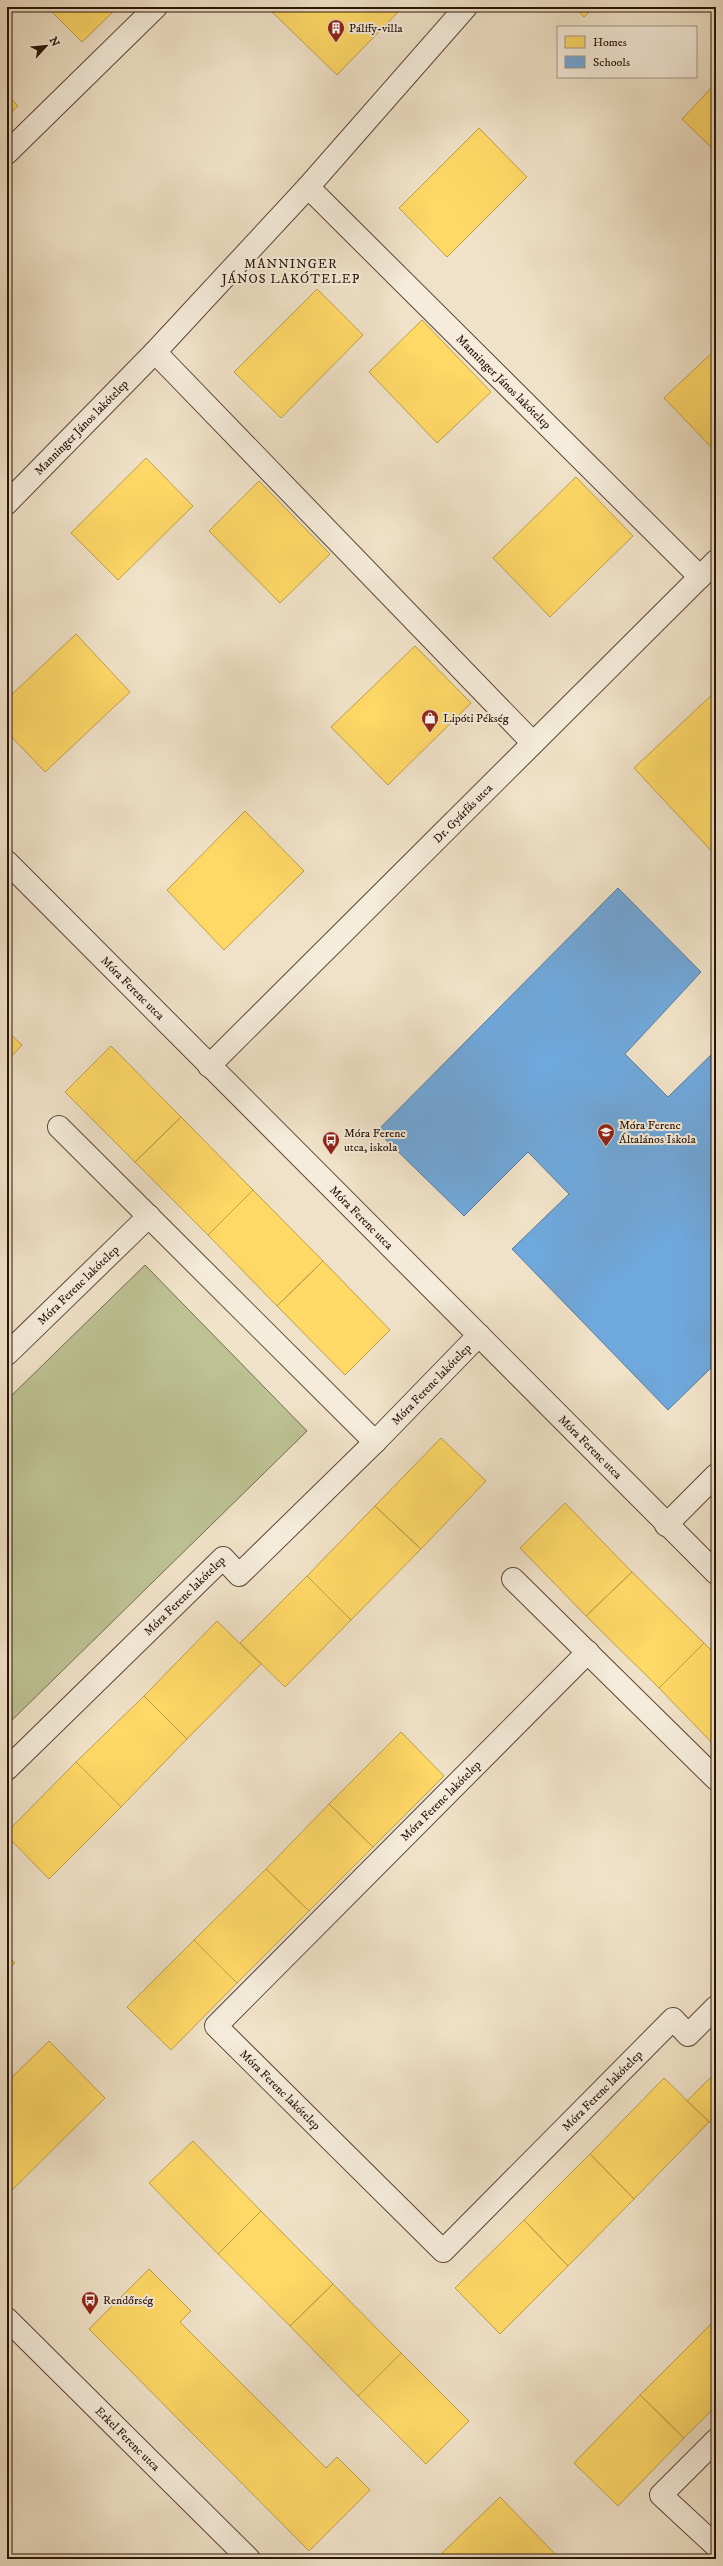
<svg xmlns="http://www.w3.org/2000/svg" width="723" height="2566" viewBox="0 0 723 2566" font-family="'IM FELL DW Pica',serif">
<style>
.green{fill:#bdc293;stroke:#746b4e}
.homes{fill:#ffd966;stroke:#bf9e4a}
.schools{fill:#6fa8dc;stroke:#5a7c9c}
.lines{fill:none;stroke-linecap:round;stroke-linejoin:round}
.minor-casing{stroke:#5c4838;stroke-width:24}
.minor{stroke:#f5ecdb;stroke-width:22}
.labels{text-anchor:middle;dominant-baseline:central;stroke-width:4;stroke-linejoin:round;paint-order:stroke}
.poi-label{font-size:12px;fill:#2a1408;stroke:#f5ecdb;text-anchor:start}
.street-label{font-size:12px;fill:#2a1408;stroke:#f5ecdb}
.neighbourhood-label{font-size:13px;letter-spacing:1px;fill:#2a1408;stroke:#f5ecdb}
</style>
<rect width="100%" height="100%" fill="#f0e2c8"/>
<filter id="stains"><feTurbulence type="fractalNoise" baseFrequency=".005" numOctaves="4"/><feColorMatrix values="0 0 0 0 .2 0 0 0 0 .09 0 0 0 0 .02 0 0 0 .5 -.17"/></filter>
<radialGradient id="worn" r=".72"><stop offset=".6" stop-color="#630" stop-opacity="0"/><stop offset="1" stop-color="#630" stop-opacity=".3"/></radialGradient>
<path class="green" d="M 145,1265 L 307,1431 L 7,1725 L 7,1400 Z"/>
<path class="homes" d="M 47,7 L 118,7 L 82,42 Z
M 275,7 L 403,7 L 337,75 L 271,11 Z
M 575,7 L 594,7 L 584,17 Z
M 716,83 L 716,152 L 682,119 Z
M 7,94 L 18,106 L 7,116 Z
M 479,128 L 527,177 L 447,257 L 399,208 Z
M 317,289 L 363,335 L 281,418 L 234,372 Z
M 422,320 L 491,392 L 437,443 L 369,372 Z
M 716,349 L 716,452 L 664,398 Z
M 146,458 L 193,506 L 118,580 L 71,533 Z
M 576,477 L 633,536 L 550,617 L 493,558 Z
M 259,481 L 330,554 L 280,603 L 209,531 Z
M 76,634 L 130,692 L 45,772 L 7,732 L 7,699 Z
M 415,646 L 471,703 L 388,785 L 331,727 Z
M 716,691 L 716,856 L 634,768 Z
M 245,811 L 304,871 L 224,950 L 167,890 Z
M 7,1031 L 22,1045 L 7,1061 Z
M 111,1046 L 181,1117 L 135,1162 L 65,1092 Z
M 181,1117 L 253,1190 L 208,1235 L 135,1162 Z
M 253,1190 L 323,1261 L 277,1306 L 208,1235 Z
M 323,1261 L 390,1330 L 345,1375 L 277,1306 Z
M 441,1438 L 486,1481 L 421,1549 L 375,1506 Z
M 565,1503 L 632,1572 L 586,1616 L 520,1548 Z
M 375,1506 L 421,1549 L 351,1620 L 307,1576 Z
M 632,1572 L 704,1643 L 659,1688 L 586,1616 Z
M 307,1576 L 351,1620 L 285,1687 L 240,1643 Z
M 217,1621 L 261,1664 L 187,1739 L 144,1696 Z
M 704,1643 L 716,1655 L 716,1747 L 659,1688 Z
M 144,1696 L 187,1739 L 121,1807 L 76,1762 Z
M 401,1732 L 444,1776 L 373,1847 L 329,1804 Z
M 76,1762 L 121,1807 L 49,1879 L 7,1836 L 7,1832 Z
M 329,1804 L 373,1847 L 309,1911 L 266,1869 Z
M 266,1869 L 309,1911 L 237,1983 L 194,1940 Z
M 194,1940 L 237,1983 L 171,2050 L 127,2007 Z
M 7,1955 L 15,1963 L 7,1971 Z
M 49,2041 L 105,2098 L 7,2195 L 7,2082 Z
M 716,2072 L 716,2128 L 687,2101 Z
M 664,2078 L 709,2122 L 634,2199 L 590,2154 Z
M 193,2141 L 261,2211 L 218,2254 L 149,2183 Z
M 590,2154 L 634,2199 L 568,2266 L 524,2220 Z
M 261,2211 L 333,2284 L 290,2326 L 218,2254 Z
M 524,2220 L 568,2266 L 500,2334 L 455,2288 Z
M 149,2269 L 191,2311 L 180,2322 L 326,2468 L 337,2457 L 370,2490 L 309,2551 L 89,2329 Z
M 333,2284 L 401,2353 L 358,2396 L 290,2326 Z
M 712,2323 L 716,2327 L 716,2406 L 684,2438 L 640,2395 Z
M 401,2353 L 469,2421 L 426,2464 L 358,2396 Z
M 640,2395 L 684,2438 L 618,2506 L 574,2463 Z
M 500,2497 L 557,2556 L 553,2559 L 436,2559 Z"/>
<path class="schools" d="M 618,888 L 701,972 L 625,1054 L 668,1097 L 716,1050 L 716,1363 L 668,1410 L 512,1249 L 569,1194 L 528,1152 L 464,1216 L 377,1131 Z"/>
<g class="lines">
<g class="minor-casing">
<g id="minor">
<path d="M 7,153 L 156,7"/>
<path id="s1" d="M 308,187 L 700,577"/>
<path d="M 155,352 L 533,743"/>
<path id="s2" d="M 7,503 L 155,352 L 308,187 L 466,7"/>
<path id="s3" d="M 7,862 L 716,1573"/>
<path id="s4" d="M 209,1066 L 716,561"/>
<path d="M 59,1127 L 375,1442"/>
<path id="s5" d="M 7,1354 L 149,1216"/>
<path d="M 666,1525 L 716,1475"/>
<path d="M 513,1579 L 716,1779"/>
<path id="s6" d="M 588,1652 L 216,2026 L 443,2251 L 673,2019 L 688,2035 L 716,2007"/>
<path id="s7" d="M 7,1769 L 223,1558 L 239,1575 L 375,1442 L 479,1335"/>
<path id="s8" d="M 7,2319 L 249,2559"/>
<path d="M 716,2440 L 661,2495 L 716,2546"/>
</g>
</g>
<use href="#minor" class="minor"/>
</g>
<defs>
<g id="building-pin" transform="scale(0.9)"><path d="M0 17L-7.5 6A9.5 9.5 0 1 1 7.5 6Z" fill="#8f2418" stroke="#f5ecdb"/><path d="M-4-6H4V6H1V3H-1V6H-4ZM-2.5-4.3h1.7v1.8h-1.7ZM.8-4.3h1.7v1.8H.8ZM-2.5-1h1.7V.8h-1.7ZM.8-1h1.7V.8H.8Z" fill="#fff"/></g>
<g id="shop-pin" transform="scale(0.9)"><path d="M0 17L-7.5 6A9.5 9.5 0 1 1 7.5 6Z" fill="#8f2418" stroke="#f5ecdb"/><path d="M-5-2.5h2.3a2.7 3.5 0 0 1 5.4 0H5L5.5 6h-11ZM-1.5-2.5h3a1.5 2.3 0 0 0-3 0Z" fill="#fff"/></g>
<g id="school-pin" transform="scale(0.9)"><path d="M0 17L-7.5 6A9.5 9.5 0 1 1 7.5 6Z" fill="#8f2418" stroke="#f5ecdb"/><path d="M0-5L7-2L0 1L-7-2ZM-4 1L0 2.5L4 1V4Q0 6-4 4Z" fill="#fff"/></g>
<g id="bus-pin" transform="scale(0.9)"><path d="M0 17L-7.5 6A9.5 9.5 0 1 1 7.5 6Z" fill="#8f2418" stroke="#f5ecdb"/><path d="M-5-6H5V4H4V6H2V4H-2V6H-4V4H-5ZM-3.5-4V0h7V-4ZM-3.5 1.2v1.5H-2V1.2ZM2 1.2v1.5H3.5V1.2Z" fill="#fff"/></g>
</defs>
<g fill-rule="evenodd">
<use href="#building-pin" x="336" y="28"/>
<use href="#shop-pin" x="430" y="718"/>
<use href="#school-pin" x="606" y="1132"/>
<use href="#bus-pin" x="331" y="1140"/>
<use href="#bus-pin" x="90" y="2300"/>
</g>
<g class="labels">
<g class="poi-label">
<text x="349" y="28">Pálffy-villa</text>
<text x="443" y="718">Lipóti Pékség</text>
<text x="619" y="1125">Móra Ferenc<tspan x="619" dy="14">Általános Iskola</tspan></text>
<text x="344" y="1133">Móra Ferenc<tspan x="344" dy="14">utca, iskola</tspan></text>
<text x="103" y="2300">Rendőrség</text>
</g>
<g class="street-label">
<text stroke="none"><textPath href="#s1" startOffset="276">Manninger János lakótelep</textPath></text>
<text stroke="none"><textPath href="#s2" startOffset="106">Manninger János lakótelep</textPath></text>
<text stroke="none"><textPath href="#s4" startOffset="358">Dr. Gyárfás utca</textPath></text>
<text stroke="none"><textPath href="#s3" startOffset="178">Móra Ferenc utca</textPath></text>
<text stroke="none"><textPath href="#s3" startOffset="502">Móra Ferenc utca</textPath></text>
<text stroke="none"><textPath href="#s5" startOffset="99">Móra Ferenc lakótelep</textPath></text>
<text stroke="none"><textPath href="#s7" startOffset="596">Móra Ferenc lakótelep</textPath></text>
<text stroke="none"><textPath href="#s3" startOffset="826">Móra Ferenc utca</textPath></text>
<text stroke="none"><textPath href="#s7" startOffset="248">Móra Ferenc lakótelep</textPath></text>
<text transform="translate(441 1801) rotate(-45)">Móra Ferenc lakótelep</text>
<text stroke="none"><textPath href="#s6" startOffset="618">Móra Ferenc lakótelep</textPath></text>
<text stroke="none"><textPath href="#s6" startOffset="1073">Móra Ferenc lakótelep</textPath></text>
<text stroke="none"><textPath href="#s8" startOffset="170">Erkel Ferenc utca</textPath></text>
</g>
<g class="neighbourhood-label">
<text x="291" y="264">MANNINGER<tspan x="291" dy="15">JÁNOS LAKÓTELEP</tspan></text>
</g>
</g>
<rect width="723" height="2566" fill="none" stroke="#f0e2c8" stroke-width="24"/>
<rect x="8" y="8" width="707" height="2550" fill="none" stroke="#2a1408" stroke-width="2"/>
<rect x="12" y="12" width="699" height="2542" fill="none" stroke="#2a1408"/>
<rect x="557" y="26" width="140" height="52" fill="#f5ecdb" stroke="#a49687"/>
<rect x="565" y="36" width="20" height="12" fill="#ffd966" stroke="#a49687"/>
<text x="593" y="46" font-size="12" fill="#2a1408">Homes</text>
<rect x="565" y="56" width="20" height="12" fill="#6fa8dc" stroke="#a49687"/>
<text x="593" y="66" font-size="12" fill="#2a1408">Schools</text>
<g transform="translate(46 46) rotate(63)" stroke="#f5ecdb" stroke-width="3" paint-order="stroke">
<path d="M0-3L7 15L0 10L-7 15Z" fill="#2a1408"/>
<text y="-6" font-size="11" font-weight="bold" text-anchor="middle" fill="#2a1408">N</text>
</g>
<rect width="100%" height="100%" filter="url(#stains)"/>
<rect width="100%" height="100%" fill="url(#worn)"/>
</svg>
